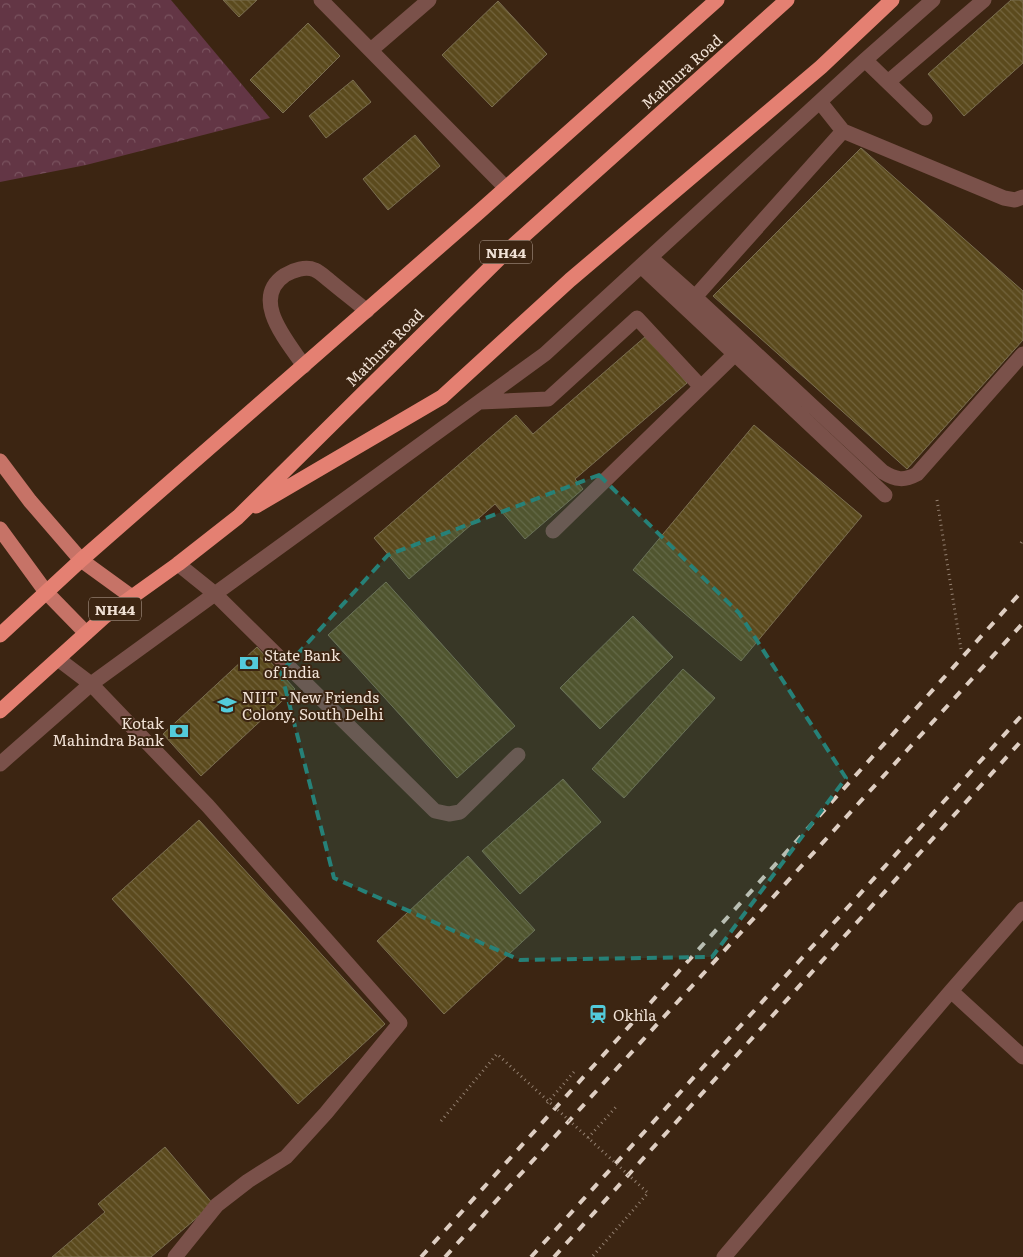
<svg xmlns="http://www.w3.org/2000/svg" width="1023" height="1257" viewBox="0 0 1023 1257" font-family="Literata,serif">
<style>
.park{fill:url(#park-crowns)}
.building{fill:url(#building-back-hatch);stroke:#7b6f51}
.lines{fill:none;stroke-linecap:round;stroke-linejoin:round}
.path{stroke:#948171;stroke-width:3;stroke-dasharray:1 4;stroke-linecap:butt}
.minor{stroke:#7a514a;stroke-width:15}
.major{stroke:#c67367;stroke-width:15}
.highway{stroke:#e48072;stroke-width:15}
.rail{stroke:#decec2;stroke-width:4;stroke-dasharray:9 9;stroke-linecap:butt}
.path-bridge{stroke:#948171;stroke-width:3;stroke-dasharray:1 4;stroke-linecap:butt}
.marked{fill:#268178;fill-opacity:0.2;stroke:#268178;stroke-width:4;stroke-dasharray:10 6;stroke-linejoin:round}
.labels{text-anchor:middle;dominant-baseline:central;stroke-width:4;stroke-linejoin:round;paint-order:stroke}
.shield{fill:#3c2512;stroke:#bba99b;stroke-width:1}
.shield-label{font-size:14px;font-weight:bold;fill:#f1e2d6}
.street-label{font-size:15px;fill:#f1e2d6;stroke:#3c2512}
.poi-label{font-size:15px;fill:#f1e2d6;stroke:#3c2512;text-anchor:start}
</style>
<defs>
<pattern id="park-crowns" width="20" height="18" patternUnits="userSpaceOnUse" patternTransform="scale(1.25)"><rect width="20" height="18" fill="#633645"/><path d="M2 6a3 3 0 1 1 6 0M12 15a3 3 0 1 1 6 0" fill="none" stroke="#7a535f"/></pattern>
<pattern id="building-back-hatch" width="6" height="6" patternUnits="userSpaceOnUse" patternTransform="scale(1.25)"><rect width="6" height="6" fill="#5b4a1d"/><path d="M-1 5l2 2M0 0l6 6M5-1l2 2" fill="none" stroke="#73643d"/></pattern>
</defs>
<rect width="100%" height="100%" fill="#3c2512"/>
<path class="park" d="M 0,0 L 171,0 L 270,118 L 86,165 L 0,182 Z"/>
<path class="building" d="M 223,0 L 257,0 L 239,17 Z
M 1011,0 L 1023,0 L 1023,63 L 964,116 L 928,74 Z
M 498,1 L 547,54 L 492,107 L 442,55 Z
M 308,23 L 340,56 L 283,113 L 250,80 Z
M 353,80 L 371,102 L 326,138 L 309,116 Z
M 415,135 L 440,166 L 388,210 L 363,179 Z
M 861,148 L 1023,291 L 1023,340 L 907,469 L 713,296 Z
M 646,336 L 687,383 L 575,479 L 583,489 L 525,539 L 495,504 L 409,579 L 374,538 L 516,415 L 533,434 Z
M 754,425 L 862,516 L 741,661 L 633,570 Z
M 386,582 L 515,726 L 457,778 L 328,635 Z
M 633,616 L 673,657 L 600,729 L 560,688 Z
M 257,647 L 295,689 L 201,776 L 163,734 Z
M 683,669 L 715,698 L 624,798 L 592,769 Z
M 563,779 L 601,822 L 520,894 L 482,851 Z
M 199,820 L 385,1024 L 298,1104 L 112,899 Z
M 468,856 L 535,930 L 444,1014 L 377,941 Z
M 165,1147 L 213,1204 L 151,1257 L 52,1257 L 105,1212 L 98,1204 Z"/>
<g class="lines">
<path class="path" d="M 937,500 L 961,649
M 1021,543 L 1023,540
M 547,1103 L 574,1072
M 588,1138 L 616,1107"/>
<path class="minor" d="M 321,0 L 506,188
M 371,50 L 429,0
M 865,60 L 925,118
M 888,82 L 984,0
M 820,102 L 843,131 L 1004,198 L 1015,200 L 1023,197
M 651,258 L 695,297 L 843,131
M 641,266 L 885,495
M 695,297 L 883,472 C 896,480 904,481 917,474 L 1023,354
M 304,366 C 288,342 249,299 285,275 C 293,270 306,266 315,270 C 320,272 326,278 330,281 C 342,291 355,301 367,311
M 480,402 L 548,399 L 637,318 L 701,387
M 553,531 L 735,354
M 178,564 L 214,593 L 435,811 L 449,814 L 460,812 L 518,755
M 58,659 L 91,684 L 208,806 L 400,1023 L 326,1113 L 286,1157 L 248,1181 L 217,1205 L 175,1257
M 0,764 L 91,684 L 545,354 L 865,60 L 933,0
M 951,991 L 1023,1057
M 724,1257 L 951,991 L 1023,909"/>
<path class="major" d="M 0,461 L 30,501 L 81,560 L 132,597
M 0,529 L 46,592 L 86,633"/>
<path class="highway" d="M 256,506 L 442,397 L 570,280 L 821,67 L 892,0
M 0,635 L 81,560 L 479,212 L 717,0
M 0,711 L 104,617 L 178,564 L 238,517 L 508,250 L 787,0"/>
<path class="rail" d="M 421,1257 L 1023,590
M 445,1257 L 1023,623
M 531,1257 L 1023,714
M 554,1257 L 1023,739"/>
<path class="path-bridge" d="M 441,1121 L 497,1054 L 648,1193 L 592,1257"/>
</g>
<path class="marked" d="M 599,475 L 739,613 L 846,778 L 712,957 L 520,960 L 334,878 L 281,672 L 388,555 Z"/>
<defs>
<g id="bank-bare" transform="scale(1.5)"><path d="M-6-4H6V4H-6ZM0-2.3a2.3 2.3 0 1 0 0 4.6a2.3 2.3 0 1 0 0-4.6Z" fill="#53cbdb" stroke="#3c2512" stroke-width="2.5" paint-order="stroke"/></g>
<g id="school-bare" transform="scale(1.5)"><path d="M0-5L7-2L0 1L-7-2ZM-4 1L0 2.5L4 1V4Q0 6-4 4Z" fill="#53cbdb" stroke="#3c2512" stroke-width="2.5" paint-order="stroke"/></g>
<g id="station-bare" transform="scale(1.5)"><path d="M-3-6H3Q5-6 5-4V2Q5 4 3 4L4.5 6H3L1.5 4h-3L-3 6H-4.5L-3 4Q-5 4-5 2V-4Q-5-6-3-6ZM-3.5-4v3h7v-3ZM-3.5 1v1.5H-2V1ZM2 1v1.5H3.5V1Z" fill="#53cbdb" stroke="#3c2512" stroke-width="2.5" paint-order="stroke"/></g>
</defs>
<g fill-rule="evenodd">
<use href="#bank-bare" x="249" y="663"/>
<use href="#school-bare" x="227" y="705"/>
<use href="#bank-bare" x="179" y="731"/>
<use href="#station-bare" x="598" y="1014"/>
</g>
<g class="labels">
<g class="shield">
<rect x="480" y="240.5" width="52" height="23" rx="4"/>
<rect x="89" y="597.5" width="52" height="23" rx="4"/>
</g>
<g class="shield-label">
<text x="506" y="252">NH44</text>
<text x="115" y="609">NH44</text>
</g>
<g class="street-label">
<text transform="translate(681 71) rotate(-42)">Mathura Road</text>
<text transform="translate(384 347) rotate(-45)">Mathura Road</text>
</g>
<g class="poi-label">
<text x="264" y="654">State Bank<tspan x="264" dy="17">of India</tspan></text>
<text x="242" y="696">NIIT - New Friends<tspan x="242" dy="17">Colony, South Delhi</tspan></text>
<text x="164" y="722" text-anchor="end">Kotak<tspan x="164" dy="17">Mahindra Bank</tspan></text>
<text x="613" y="1014">Okhla</text>
</g>
</g>
</svg>
